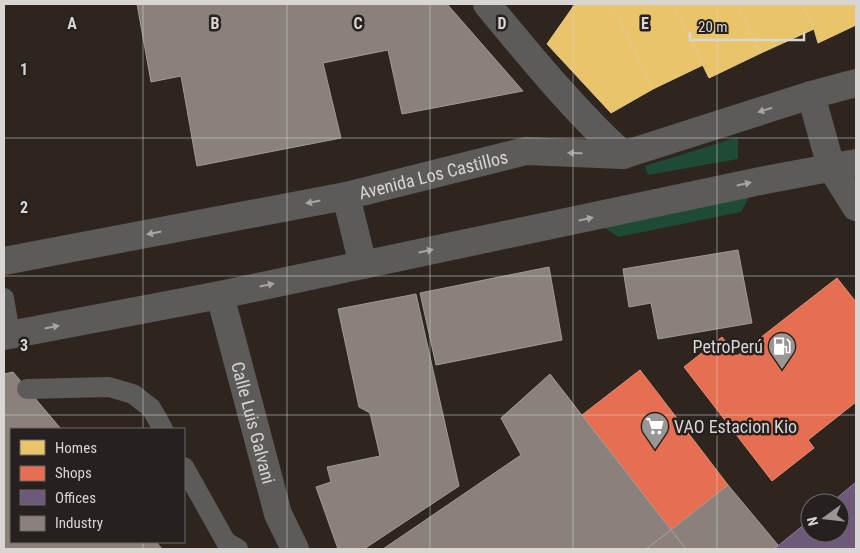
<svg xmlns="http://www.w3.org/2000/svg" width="860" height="553" viewBox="0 0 860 553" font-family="'Roboto Condensed',sans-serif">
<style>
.built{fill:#2e251f;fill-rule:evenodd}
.green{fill:#1e4a36}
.homes{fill:#e9c46a;stroke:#e4c98a}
.shops{fill:#e76f51;stroke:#e28e78}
.offices{fill:#6d597a;stroke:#8d7e95}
.industry{fill:#8a817c;stroke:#a19a96}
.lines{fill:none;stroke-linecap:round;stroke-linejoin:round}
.service{stroke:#5d5b5a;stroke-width:20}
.minor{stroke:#5d5b5a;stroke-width:28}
.oneway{fill:#a7a4a3}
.grid{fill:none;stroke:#d8d5d3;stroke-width:1;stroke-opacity:0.55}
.labels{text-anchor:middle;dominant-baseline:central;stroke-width:5;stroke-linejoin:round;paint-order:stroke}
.street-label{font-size:18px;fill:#d8d5d3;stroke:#26211e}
.poi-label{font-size:18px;fill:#d8d5d3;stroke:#26211e;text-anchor:end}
.grid-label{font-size:16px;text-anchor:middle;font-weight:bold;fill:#d8d5d3;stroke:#26211e;stroke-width:5;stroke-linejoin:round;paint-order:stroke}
</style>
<rect width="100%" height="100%" fill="#242220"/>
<path class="built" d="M 4,4 L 856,4 L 856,549 L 4,549 ZM 11,429 L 184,429 L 184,542 L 11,542 ZM 810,503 L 840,503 L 840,533 L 810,533 Z"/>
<path class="green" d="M 738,137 L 738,159 L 648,175 L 645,166 Z
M 750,195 L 741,212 L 618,237 L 599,224 Z"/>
<path class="homes" d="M 575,4 L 612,4 L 653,89 L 611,113 L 547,44 Z
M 612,4 L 673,4 L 703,65 L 653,89 Z
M 673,4 L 737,4 L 761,53 L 709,78 Z
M 737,4 L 802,4 L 814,29 L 761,53 Z
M 802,4 L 856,4 L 856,25 L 818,43 L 814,29 Z"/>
<path class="shops" d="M 837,278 L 856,302 L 856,402 L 808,440 L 814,448 L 772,481 L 684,367 L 722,337 L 737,356 Z
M 640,370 L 728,485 L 671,530 L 582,415 Z"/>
<path class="offices" d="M 856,482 L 856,549 L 774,549 L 810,520 L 810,533 L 840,533 L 840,503 L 831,503 Z"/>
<path class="industry" d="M 137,4 L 447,4 L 523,91 L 402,114 L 388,50 L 323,63 L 341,138 L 197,166 L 181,76 L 151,82 Z
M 738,250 L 752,323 L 658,339 L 651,303 L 629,307 L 623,269 Z
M 549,267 L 562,340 L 436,365 L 420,293 Z
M 416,294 L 459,486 L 364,549 L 338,549 L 316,487 L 331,482 L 327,467 L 380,456 L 370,413 L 359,407 L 338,309 Z
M 13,372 L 61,429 L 11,429 L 11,542 L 156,542 L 162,549 L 4,549 L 4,374 Z
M 550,374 L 671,530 L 646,549 L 383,549 L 521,455 L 501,418 Z
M 728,485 L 778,545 L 774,549 L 686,549 L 671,530 Z
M 671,530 L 686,549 L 646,549 Z"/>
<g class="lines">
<path class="service" d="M 4,298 L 10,334
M 27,389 L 109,387 L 133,394 L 151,408 L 163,429
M 184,467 L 226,542 L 238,549"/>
<g class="minor">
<path d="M 487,4 C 530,56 573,109 623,155"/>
<path d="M 811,95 L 831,167 L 856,207"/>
<path d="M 346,196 L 363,265"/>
<path id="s1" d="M 4,261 L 346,196 L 526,151 L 623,155 L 811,95 L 856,83"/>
<path id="s2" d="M 220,295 L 278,514 L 295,549"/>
<path d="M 4,336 L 220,295 L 765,180 L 856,163"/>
</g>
</g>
<defs><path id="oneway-solid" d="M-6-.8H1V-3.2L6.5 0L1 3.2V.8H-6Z" transform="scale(1.25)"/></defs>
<g class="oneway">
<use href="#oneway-solid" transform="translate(765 110) rotate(162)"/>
<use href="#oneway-solid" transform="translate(575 153) rotate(-178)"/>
<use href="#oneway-solid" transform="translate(744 184) rotate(-12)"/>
<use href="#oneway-solid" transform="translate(313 202) rotate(169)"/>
<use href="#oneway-solid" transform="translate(586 219) rotate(-12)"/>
<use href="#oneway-solid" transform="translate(154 233) rotate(169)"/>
<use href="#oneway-solid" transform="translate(426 251) rotate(-12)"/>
<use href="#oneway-solid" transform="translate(267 285) rotate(-12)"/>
<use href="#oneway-solid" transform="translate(52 327) rotate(-11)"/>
</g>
<path class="grid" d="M 143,4 L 143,429M 287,4 L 287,549M 430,4 L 430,549M 573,4 L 573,549M 717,4 L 717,549M 4,138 L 856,138M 4,276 L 856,276M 4,415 L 856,415M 143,542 L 143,549"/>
<defs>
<g id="fuel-pin" transform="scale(1.4375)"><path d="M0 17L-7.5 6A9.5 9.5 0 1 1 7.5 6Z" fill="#999694" stroke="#26211e"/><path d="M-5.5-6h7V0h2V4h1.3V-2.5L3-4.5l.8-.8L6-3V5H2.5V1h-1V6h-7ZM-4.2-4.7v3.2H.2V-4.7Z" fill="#fff"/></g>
<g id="supermarket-pin" transform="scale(1.4375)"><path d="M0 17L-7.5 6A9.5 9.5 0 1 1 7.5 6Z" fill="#999694" stroke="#26211e"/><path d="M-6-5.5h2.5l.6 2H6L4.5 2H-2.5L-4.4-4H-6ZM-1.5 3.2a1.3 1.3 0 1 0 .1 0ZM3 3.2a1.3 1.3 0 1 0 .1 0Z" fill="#fff"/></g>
</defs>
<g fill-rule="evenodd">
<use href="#fuel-pin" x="782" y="346"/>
<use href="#supermarket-pin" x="655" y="426"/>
</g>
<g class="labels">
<g class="street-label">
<text stroke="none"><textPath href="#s1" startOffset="438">Avenida Los Castillos</textPath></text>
<text stroke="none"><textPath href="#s2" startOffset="132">Calle Luis Galvani</textPath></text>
</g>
<g class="poi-label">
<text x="763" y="346">PetroPerú</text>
<text x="674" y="426" text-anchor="start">VAO Estacion Kio</text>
</g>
</g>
<g class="grid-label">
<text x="72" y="29">A</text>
<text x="215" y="29">B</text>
<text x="358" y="29">C</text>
<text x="502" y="29">D</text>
<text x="645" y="29">E</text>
<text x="24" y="75">1</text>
<text x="24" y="213">2</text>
<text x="24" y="351">3</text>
</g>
<rect width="860" height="553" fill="none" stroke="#d8d5d3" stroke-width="10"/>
<rect x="10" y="428" width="175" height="115" fill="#26211e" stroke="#6d6966"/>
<rect x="20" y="440" width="25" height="15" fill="#e9c46a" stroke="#6d6966"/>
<text x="55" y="453" font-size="15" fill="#d8d5d3">Homes</text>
<rect x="20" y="466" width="25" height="15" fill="#e76f51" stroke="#6d6966"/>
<text x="55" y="478" font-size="15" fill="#d8d5d3">Shops</text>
<rect x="20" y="490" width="25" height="15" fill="#6d597a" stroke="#6d6966"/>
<text x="55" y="503" font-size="15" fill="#d8d5d3">Offices</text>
<rect x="20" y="516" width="25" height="15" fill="#8a817c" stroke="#6d6966"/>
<text x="55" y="528" font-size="15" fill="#d8d5d3">Industry</text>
<g transform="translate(825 518) rotate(255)"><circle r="24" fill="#26211e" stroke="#6d6966"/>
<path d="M0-4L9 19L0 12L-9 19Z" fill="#999694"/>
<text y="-8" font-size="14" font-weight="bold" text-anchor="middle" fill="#d8d5d3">N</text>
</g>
<path d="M690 32v8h114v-8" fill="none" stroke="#d8d5d3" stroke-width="2.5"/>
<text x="698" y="32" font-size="15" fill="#d8d5d3" stroke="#26211e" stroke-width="4" paint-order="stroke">20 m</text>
</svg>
